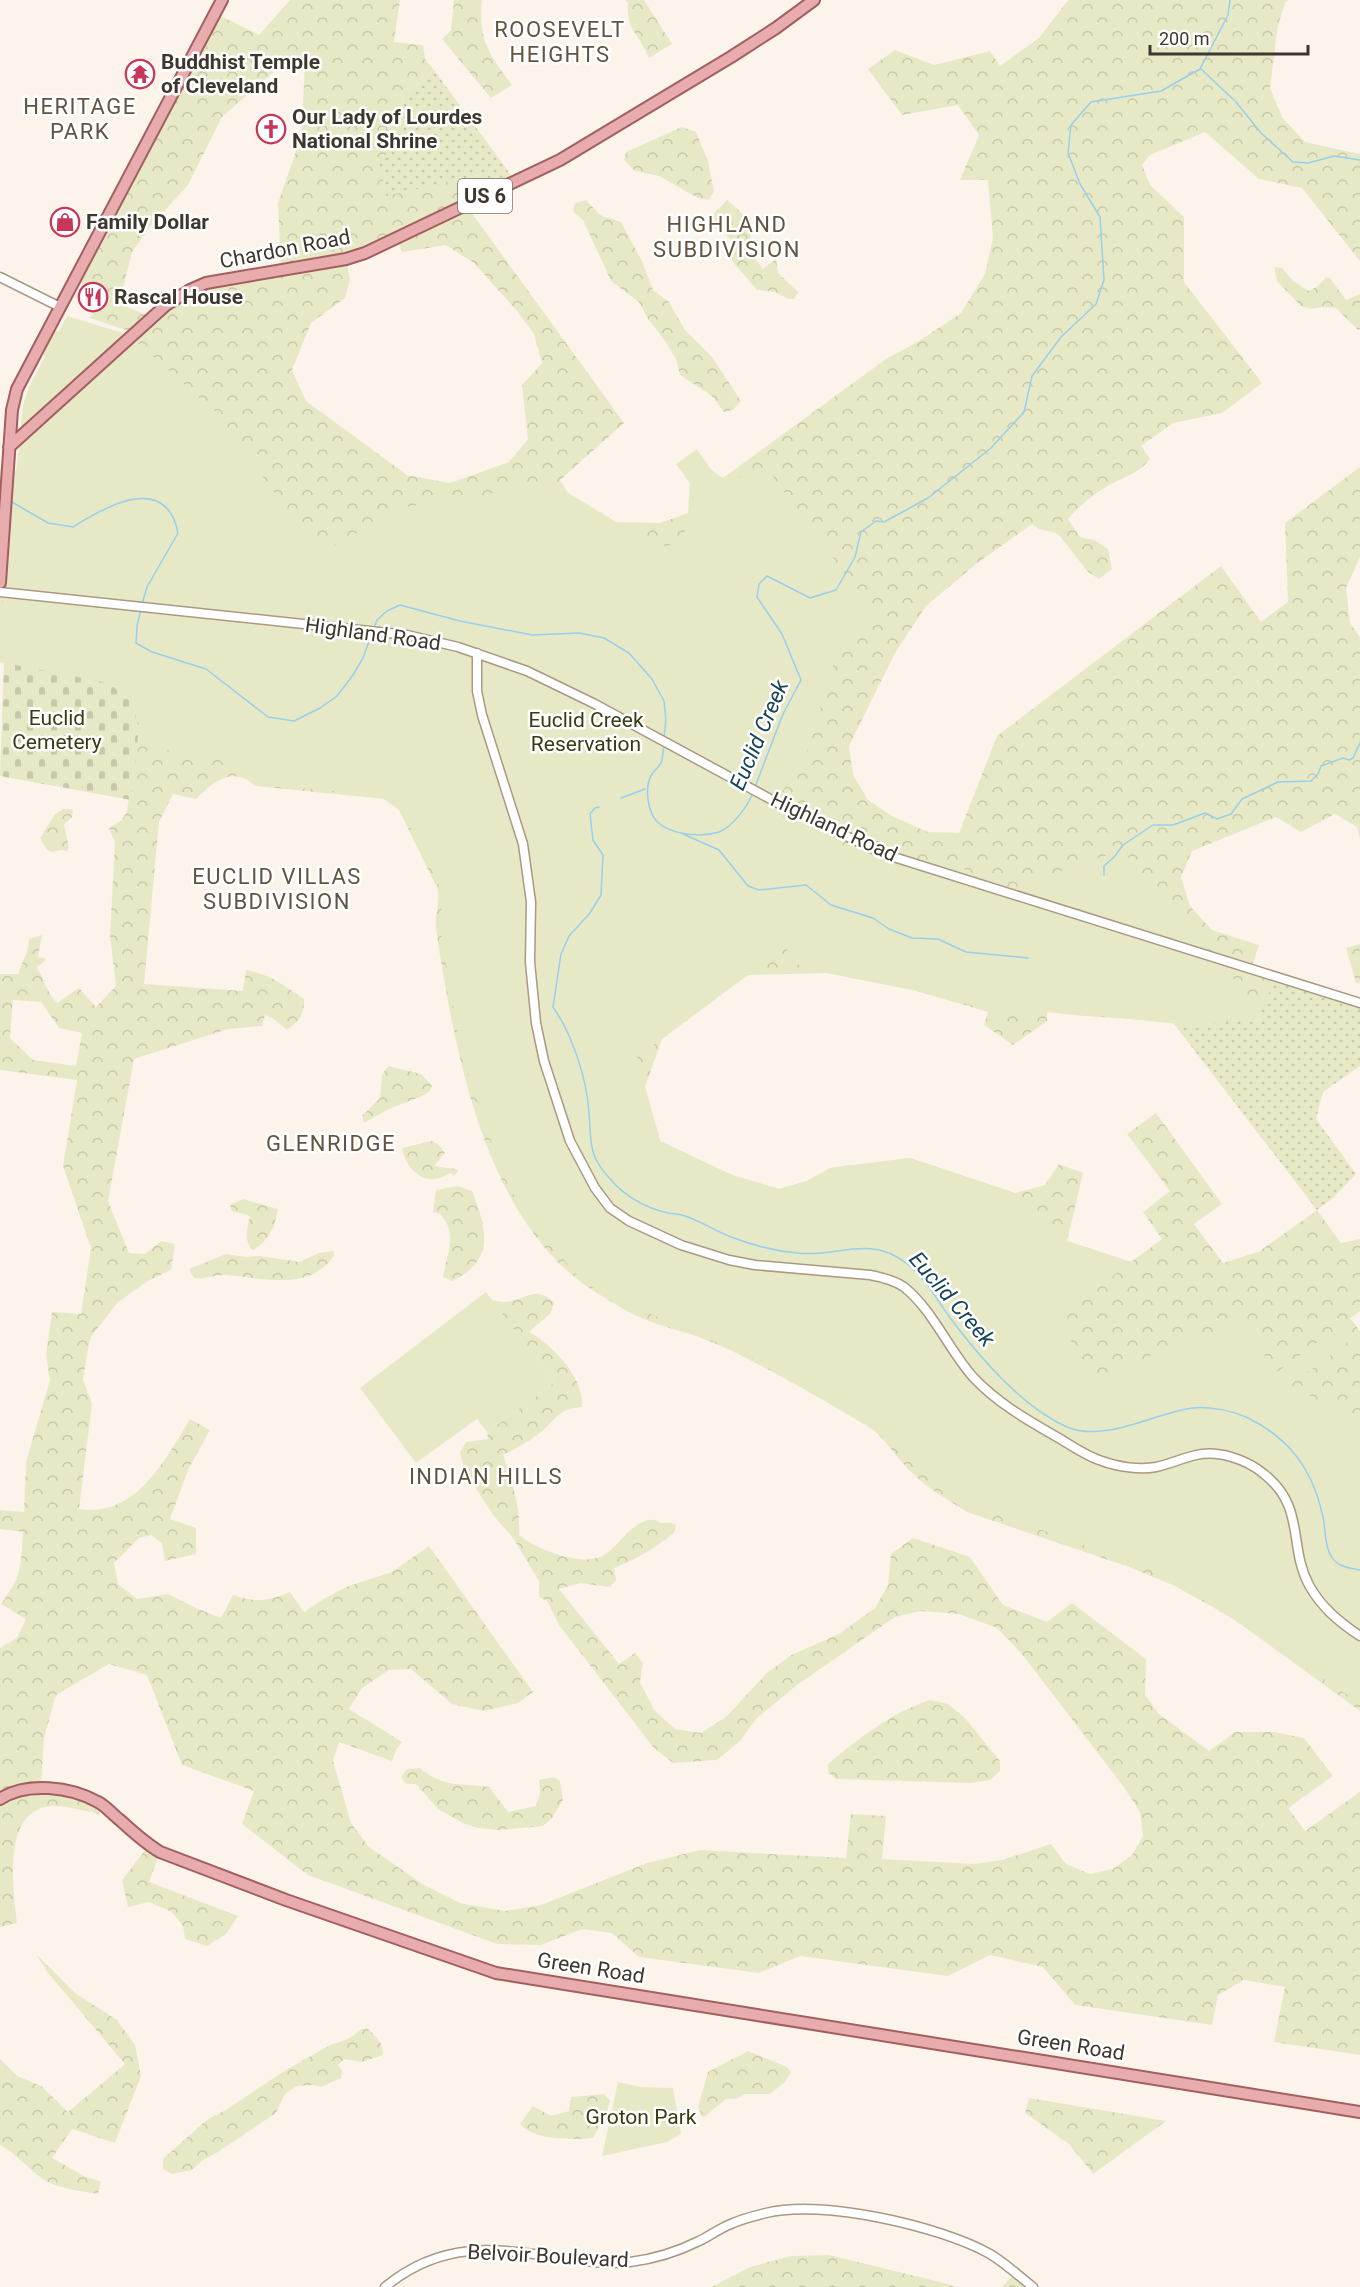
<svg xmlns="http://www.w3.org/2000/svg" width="1360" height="2287" viewBox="0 0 1360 2287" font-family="Roboto,sans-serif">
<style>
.grass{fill:url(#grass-dots)}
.forest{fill:url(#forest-crowns);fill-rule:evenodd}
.cemetery{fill:url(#cemetery-stones)}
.green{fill:#e7e9c6}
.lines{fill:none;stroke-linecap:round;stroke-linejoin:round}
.stream{stroke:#97cfec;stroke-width:1.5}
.minor-casing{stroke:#ab9883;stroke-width:11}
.major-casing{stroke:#a25f5f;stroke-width:14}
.minor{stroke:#fff;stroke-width:8}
.major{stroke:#e8acaf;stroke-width:10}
.labels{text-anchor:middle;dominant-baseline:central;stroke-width:5;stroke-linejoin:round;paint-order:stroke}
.shield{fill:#fff;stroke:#79736d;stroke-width:1.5}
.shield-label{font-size:20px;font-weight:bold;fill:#3f372e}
.poi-label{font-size:21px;font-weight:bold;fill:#3f372e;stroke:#fff;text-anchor:start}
.street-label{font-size:21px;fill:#3f372e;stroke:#fff}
.park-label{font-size:21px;fill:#3a3b12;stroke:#fff}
.neighbourhood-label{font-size:22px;letter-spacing:1.5px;fill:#645340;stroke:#fff}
.water-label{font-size:22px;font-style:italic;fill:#164458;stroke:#fff}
</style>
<defs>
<pattern id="grass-dots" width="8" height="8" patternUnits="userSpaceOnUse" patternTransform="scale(1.5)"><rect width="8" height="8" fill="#e7e9c6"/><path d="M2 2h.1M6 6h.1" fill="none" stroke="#c7c8aa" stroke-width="1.8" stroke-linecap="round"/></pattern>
<pattern id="forest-crowns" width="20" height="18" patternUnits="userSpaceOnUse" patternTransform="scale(1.5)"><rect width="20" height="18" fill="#e7e9c6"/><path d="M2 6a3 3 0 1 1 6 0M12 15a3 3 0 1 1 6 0" fill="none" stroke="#c7c8aa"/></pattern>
<pattern id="cemetery-stones" width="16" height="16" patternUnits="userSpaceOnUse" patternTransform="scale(1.5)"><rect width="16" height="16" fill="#e7e9c6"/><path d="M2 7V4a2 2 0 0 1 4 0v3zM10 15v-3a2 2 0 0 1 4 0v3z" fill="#c7c8aa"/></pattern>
</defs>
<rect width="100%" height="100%" fill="#fcf4eb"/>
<path class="grass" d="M 434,70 L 516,182 L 489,194 L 478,175 L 386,197 L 378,160 L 393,149 L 404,95 Z
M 1277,977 L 1360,1003 L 1360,1066 L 1323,1092 L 1316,1119 L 1356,1174 L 1333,1198 L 1317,1210 L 1174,1024 L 1238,1020 Z"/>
<path class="forest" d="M 290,0 L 400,0 L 394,42 L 423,45 L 425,59 L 434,70 L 404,95 L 393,149 L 379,160 L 386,196 L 478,175 L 489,194 L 466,205 L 624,423 L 560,480 L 568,493 L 616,522 L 660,523 L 688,513 L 690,483 L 676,464 L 697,449 L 711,470 L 723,478 L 886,359 L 919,341 L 961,313 L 985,274 L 993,238 L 988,180 L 960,180 L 979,135 L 958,105 L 902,115 L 868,69 L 895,50 L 934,65 L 990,51 L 1000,66 L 1039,38 L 1068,0 L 1289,0 L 1286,1 L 1278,25 L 1270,88 L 1282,117 L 1305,142 L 1360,154 L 1360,261 L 1302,188 L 1259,179 L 1205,132 L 1150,155 L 1142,165 L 1150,185 L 1184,217 L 1184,282 L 1262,383 L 1222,413 L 1173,423 L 1141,446 L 1150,459 C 1140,473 1124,477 1109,485 C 1094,494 1080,505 1068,519 L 1080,537 L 1094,540 L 1108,549 L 1112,569 L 1099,579 L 1088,572 L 1059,535 C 1049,529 1042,533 1032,524 L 976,564 L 926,606 L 895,653 L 849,746 L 853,775 L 868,800 L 892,816 L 928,832 L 959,833 L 997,736 L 1221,566 L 1261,622 L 1288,602 L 1285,523 L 1360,467 L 1360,557 L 1346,588 L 1350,623 L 1360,637 L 1360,839 L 1357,827 L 1335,814 L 1301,832 L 1276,817 L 1192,851 L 1181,877 L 1190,906 L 1212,930 L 1259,945 L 1251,969 L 1277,977 C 1269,996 1258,1014 1237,1020 C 1203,1029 1165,1022 1131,1019 C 1103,1017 1075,1016 1047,1012 L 1047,1021 L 1013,1045 L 984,1025 L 988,1012 L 913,990 L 827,973 L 748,975 L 662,1039 L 645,1087 L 660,1141 L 732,1175 L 779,1189 L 807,1181 L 830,1168 L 910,1158 L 1015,1193 L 1045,1185 L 1059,1164 L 1083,1173 L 1067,1241 L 1131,1262 L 1162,1239 L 1143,1212 L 1170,1191 L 1127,1134 L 1156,1113 L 1222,1204 L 1194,1224 L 1223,1263 L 1260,1251 L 1317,1210 L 1341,1243 L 1360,1239 L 1360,1311 L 1350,1318 L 1360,1331 L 1360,1711 L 1232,1618 L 1175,1586 L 1129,1567 L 967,1512 C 948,1500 928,1489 912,1473 C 897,1459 885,1438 869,1426 C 849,1411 820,1399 798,1386 C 769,1370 739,1353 709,1341 C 688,1332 665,1328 644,1319 C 629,1313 615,1304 600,1295 C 485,1227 455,1052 436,930 C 434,917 440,904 438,890 L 399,810 L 384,799 L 255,786 C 233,765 213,782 196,799 L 173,794 L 159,822 L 144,984 L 243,991 L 246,970 C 270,974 285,986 304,999 C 304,1017 300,1019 287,1030 L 274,1019 L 265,1015 L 262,1026 L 228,1029 L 134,1059 L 108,1201 L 129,1253 L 145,1254 L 161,1241 L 175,1244 L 171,1270 L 148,1281 L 118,1302 L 90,1338 L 83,1379 L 92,1404 L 79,1509 C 136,1518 165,1460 190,1419 L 210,1430 L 188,1470 L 170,1519 L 196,1528 L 196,1554 L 165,1561 L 162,1543 L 151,1535 L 139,1538 L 114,1563 L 118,1584 L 137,1599 L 168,1594 L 196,1608 L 221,1618 L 233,1595 C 254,1603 269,1601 290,1592 L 304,1612 L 322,1600 L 346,1587 L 392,1572 L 429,1546 L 533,1692 L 518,1703 L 484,1711 L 452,1704 L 411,1669 L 389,1670 L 362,1688 L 349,1709 L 402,1742 L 396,1750 L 392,1761 L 339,1742 L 333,1761 L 351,1823 L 369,1847 L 424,1885 L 460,1903 L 505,1911 L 541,1905 L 647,1863 L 700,1850 L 846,1858 L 851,1814 L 886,1816 L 882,1859 L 975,1864 L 1002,1860 L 1051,1844 L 1066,1864 L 1090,1874 L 1113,1869 L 1132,1855 L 1143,1836 L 1140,1812 L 1123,1786 L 1022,1654 L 997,1628 L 959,1614 L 921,1611 L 895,1617 L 797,1685 L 756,1719 L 740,1741 L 717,1760 L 673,1763 L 654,1748 L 559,1625 L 547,1601 L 539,1597 L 539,1581 L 513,1538 L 493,1515 L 465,1471 L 460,1453 L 466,1442 L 488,1439 L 487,1432 L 554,1383 L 491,1300 C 498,1301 505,1303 512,1301 C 531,1296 536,1287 554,1302 L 551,1313 L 529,1332 C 551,1343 586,1380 582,1407 C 557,1409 557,1419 540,1433 C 529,1442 515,1449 503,1455 C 512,1481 521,1508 519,1535 C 536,1549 580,1567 602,1556 C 619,1548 633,1517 655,1520 C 661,1521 656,1523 663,1523 C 669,1523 670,1522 676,1525 L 674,1533 C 655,1548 637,1559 614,1568 L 616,1580 L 610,1587 L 580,1583 L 559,1589 L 619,1664 L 635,1653 L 643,1663 L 640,1682 L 654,1710 L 675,1729 L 701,1733 L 726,1717 L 767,1673 L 791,1655 L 839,1634 L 875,1608 L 888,1585 L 891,1554 L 913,1538 L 970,1557 L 1003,1605 L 1047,1622 L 1072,1603 L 1146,1659 L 1145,1695 L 1159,1714 L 1209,1751 L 1235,1732 L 1274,1732 L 1304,1738 L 1333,1776 L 1288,1808 L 1305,1831 L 1360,1792 L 1360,2055 L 1274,2042 L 1285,1987 L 1244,1980 L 1218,1995 L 1212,2025 L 1075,2005 L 1043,1967 L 990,1955 L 948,1976 L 800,1956 L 759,1973 L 639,1957 L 612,1933 L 582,1929 L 541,1945 L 497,1944 L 308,1875 L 242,1824 L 254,1791 L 182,1765 L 147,1675 L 109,1664 L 56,1695 L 44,1738 L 41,1787 L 102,1804 L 99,1814 C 85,1811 68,1806 54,1806 C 1,1807 13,1888 17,1923 L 0,1927 L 0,1648 L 17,1638 L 26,1619 L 1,1604 C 23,1574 20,1568 23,1532 L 0,1529 L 0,1510 L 24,1512 L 26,1462 L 50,1380 L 46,1355 L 52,1312 L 81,1314 L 91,1248 L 63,1166 L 77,1080 L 0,1070 L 0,974 L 18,974 C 22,962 29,951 29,939 L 42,935 L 38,957 L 45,958 L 45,961 L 37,967 L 50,994 L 57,1003 L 79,988 L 96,1007 L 116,986 L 110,935 L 115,842 L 109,828 L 122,820 L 127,811 L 136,746 L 134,704 L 109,683 L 0,662 L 0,592 L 50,597 L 33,536 L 0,508 L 0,468 L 38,476 L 127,418 L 134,333 L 90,318 L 102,294 L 74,280 L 215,13 L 259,35 ZM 287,60 L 305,66 L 301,137 L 278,203 L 281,271 L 190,290 L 152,317 L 119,304 L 132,252 L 149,228 L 188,185 L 222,117 ZM 395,238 L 403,252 L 446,245 L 474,263 L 517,311 L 534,334 L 542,363 L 522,385 L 528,439 L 509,462 L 450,483 L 407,475 L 306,401 L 292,370 L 311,323 L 345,298 L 350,279 L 346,259 ZM 13,1000 L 41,1002 L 59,1028 L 82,1033 L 76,1066 L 33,1060 L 10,1038 Z
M 454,0 L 482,0 C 478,41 489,53 512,85 L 491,98 L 442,39 L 451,30 Z
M 625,0 L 644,0 L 672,44 L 649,58 C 640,35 625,29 628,2 Z
M 682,127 L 696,132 L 708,161 L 714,191 L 709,200 L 698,198 L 659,176 L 635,171 L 624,160 L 626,152 Z
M 586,200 L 600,215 L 621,222 L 642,261 L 653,290 L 669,302 L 685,330 L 712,357 L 741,401 L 733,410 L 724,412 L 712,396 L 680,375 L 676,359 L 665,341 L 648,319 L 639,302 L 611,281 L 583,220 L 573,212 L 575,203 Z
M 727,200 C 748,217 753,224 749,250 L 763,269 L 776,259 L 778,273 L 798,292 L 794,299 L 788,299 L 775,292 L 757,290 L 732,261 L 732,240 L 718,229 L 711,227 L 708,220 Z
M 1274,267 L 1282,268 L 1293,281 L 1309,291 L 1318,286 L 1326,277 L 1330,278 L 1346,300 L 1360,294 L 1360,329 L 1358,330 L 1336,308 L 1323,307 L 1311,309 L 1301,306 L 1277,281 Z
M 63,809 L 73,809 L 72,817 L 64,824 L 69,848 L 67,851 L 61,850 L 52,852 L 47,850 L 40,838 L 55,814 Z
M 1360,944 L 1360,982 L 1356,983 L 1346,948 Z
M 388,1066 L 421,1074 L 432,1085 L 430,1091 L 422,1096 L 389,1109 L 364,1123 L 362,1116 L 380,1098 L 382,1075 Z
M 431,1141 L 438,1144 L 445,1153 L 434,1166 L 456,1169 L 458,1171 L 454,1176 L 451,1173 C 446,1175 441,1178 436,1179 C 419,1182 404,1164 402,1148 Z
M 457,1186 L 472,1191 C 487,1229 496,1260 452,1281 L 443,1277 C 447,1253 459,1233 439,1213 L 433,1212 L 436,1190 Z
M 243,1199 L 278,1209 C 275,1227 269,1241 253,1250 C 243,1240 247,1228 250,1216 L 232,1211 L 230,1205 Z
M 334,1251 L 334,1256 C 309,1292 263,1278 226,1275 C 215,1274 205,1280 194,1278 L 189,1269 L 226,1254 L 246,1257 L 260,1256 L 299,1262 L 319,1253 Z
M 930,1700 L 948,1704 L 965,1718 L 1000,1761 L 1000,1771 L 990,1780 L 971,1783 L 836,1779 L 828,1772 L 828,1764 C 859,1738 891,1713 930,1700 Z
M 420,1768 C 443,1788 461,1783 489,1787 L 508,1812 L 536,1806 L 540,1793 L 539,1780 L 554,1777 L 560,1781 L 563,1800 L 552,1818 L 543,1826 L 499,1830 L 478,1828 L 463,1823 L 438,1809 L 416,1784 L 406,1784 L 401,1777 L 407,1769 Z
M 149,1845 L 160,1852 L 149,1882 L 238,1916 L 226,1934 L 207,1946 L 185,1939 L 183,1926 L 172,1912 L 149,1902 L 128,1907 L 122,1880 Z
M 36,1954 L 75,1993 L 117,2020 L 135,2045 L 141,2076 L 115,2143 L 72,2129 L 52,2158 L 84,2176 L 101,2182 L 98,2194 C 81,2191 59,2189 44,2180 C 28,2169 17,2154 0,2145 L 0,2059 L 17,2076 L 41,2086 L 68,2112 L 125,2064 L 48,1973 Z
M 362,2029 L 368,2029 C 376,2037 384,2043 383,2055 L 362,2062 L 344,2059 L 338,2065 L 342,2070 L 341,2078 L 321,2087 L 313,2085 L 297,2086 L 285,2094 L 276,2113 L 218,2152 L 203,2160 L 192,2170 L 172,2174 L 163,2169 L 163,2159 L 208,2119 L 224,2111 L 281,2073 L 330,2045 L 348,2039 Z
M 748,2051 L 787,2067 L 791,2072 L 785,2082 L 770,2094 L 745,2094 L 736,2099 L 726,2099 L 703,2118 L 698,2107 L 708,2072 Z
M 604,2094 L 610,2101 L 606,2115 L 593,2138 C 573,2140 533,2140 520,2124 L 533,2106 L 551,2116 L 569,2111 L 571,2097 Z
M 1029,2098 L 1166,2121 L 1093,2174 L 1069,2144 L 1025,2113 Z
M 829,2255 L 948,2284 L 955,2287 L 712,2287 L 750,2267 L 791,2256 Z
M 1015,2273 L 1031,2287 L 1002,2287 Z"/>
<path class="cemetery" d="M 4,661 L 109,683 L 134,704 L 138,738 L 131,800 L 0,776 Z"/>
<path class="green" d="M 67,316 L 120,332 L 134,340 L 219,415 L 318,554 L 407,507 L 552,484 L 556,486 L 560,494 L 568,493 L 651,543 C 698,562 691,489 687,463 L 699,454 C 724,488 729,483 765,466 L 873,612 L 836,657 L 806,754 L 771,810 L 829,840 L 895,867 L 959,867 L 1009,889 L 1122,850 L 1267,1018 L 1179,1024 L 1054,1011 L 998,1012 L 913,990 L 827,973 L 814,967 L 805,973 L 785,947 L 637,1057 L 660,1141 L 732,1175 L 779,1189 L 807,1181 L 830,1168 L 910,1158 L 1015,1193 L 1067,1241 L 1131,1262 L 1066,1312 L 1076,1367 L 1091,1377 L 1103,1378 L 1171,1346 L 1211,1332 L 1251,1322 L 1274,1378 L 1280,1381 L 1277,1372 L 1344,1323 L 1355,1337 L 1289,1386 L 1344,1412 L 1360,1427 L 1360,1703 L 1163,1573 L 952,1498 L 889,1439 L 752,1358 L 596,1290 L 574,1272 L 518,1203 L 503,1174 L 462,1058 L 440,928 L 443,893 L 401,808 L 383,795 L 260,785 L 218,759 L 144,746 L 134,704 L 109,683 L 0,662 L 0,628 L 23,405 L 29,387 L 45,356 L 37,348 L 49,327 L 58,332 Z
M 486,1292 L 554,1383 L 487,1432 L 477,1419 L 416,1463 L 360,1388 Z
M 618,2082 L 641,2087 L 673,2088 L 681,2134 L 667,2142 L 602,2156 Z"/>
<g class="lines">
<path class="stream" d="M 1201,69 L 1236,102 L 1261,133 L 1293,162 L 1308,163 L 1334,156 L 1360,160
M 12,502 L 48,523 L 73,527 C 106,506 166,472 178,533 L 147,587 L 142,604
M 141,609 L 137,626 L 136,643 L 152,652 L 206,669 L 268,717 L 294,721 L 320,708 L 337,696 L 353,675 L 363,658 L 371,636
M 374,628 L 377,620 L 387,611 L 400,605 L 460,621 L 532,635 L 579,633 L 604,638 L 629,653 L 652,679 L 664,701 L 666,720 L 664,737
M 664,745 C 663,750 663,758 661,763 C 659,767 655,770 652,774 C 645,785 647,802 652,814 C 661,835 700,838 719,832 C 732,827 747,807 752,795
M 755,787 L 783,714 L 801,680 L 782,634 L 757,597 L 759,584 L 767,576 L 810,598 L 836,590 L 855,557 L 861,532 L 876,521 L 884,522 L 928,498 L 991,448 L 1024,412 L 1032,376 L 1061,337 L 1096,304 L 1104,280 L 1100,217 L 1080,184 L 1068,153 L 1071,125 L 1091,102 L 1161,91 L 1200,69 L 1228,15 L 1230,0
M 621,798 L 645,789
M 599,807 L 595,808 L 590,814 L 593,840 L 603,855 L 601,895 L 590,913 L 569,936 L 561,954 L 553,1007 C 572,1034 587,1079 589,1113 C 592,1144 587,1154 611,1180 C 626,1197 646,1208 668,1213 C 674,1214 680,1214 685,1216 C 701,1221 715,1231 731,1237 C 752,1245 775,1251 797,1253 C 837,1258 868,1234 906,1263 C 923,1275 936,1298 948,1315 C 977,1354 1021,1407 1067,1427 C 1105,1443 1154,1413 1193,1408 C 1209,1406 1233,1411 1248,1418 C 1291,1439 1313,1471 1323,1517 C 1326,1530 1324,1545 1331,1556 C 1337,1567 1349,1568 1360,1570
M 681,833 L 719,850 L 748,886 L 759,890 L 806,885 L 831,905 L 873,918 L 889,929 L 912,938 L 938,939 L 966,952 L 1028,958
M 1104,875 L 1104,866 L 1115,856 L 1123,845 L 1153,825 L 1173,825 L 1205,813 L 1217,819 L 1231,814 L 1242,799 L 1278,782 L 1311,781 L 1318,774 L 1321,766 L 1343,758 L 1349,760 L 1353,758 L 1360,743"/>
<g class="minor-casing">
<path id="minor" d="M 0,277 L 60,307
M 0,592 L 407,635 L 458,647 L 527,671 L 595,704 L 785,807 L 884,854 L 1360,1003
M 477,653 L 477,691 L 482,715 L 523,844 L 531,902 L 530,962 L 536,1023 L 544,1061 L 570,1141 L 595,1188 L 610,1208 L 629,1221 L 681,1245 L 729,1260 L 755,1265 L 870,1275 C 881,1277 894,1280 904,1287 C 932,1309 949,1350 973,1377 C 998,1404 1031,1422 1062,1440 C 1075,1448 1088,1457 1102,1461 C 1118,1467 1140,1470 1156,1467 C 1170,1464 1183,1458 1196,1455 C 1218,1450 1246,1459 1264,1474 C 1306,1507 1288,1546 1309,1585 C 1321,1607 1339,1622 1360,1636
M 385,2287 C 442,2240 495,2248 562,2258 C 584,2261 608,2265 630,2262 C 654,2259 677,2252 699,2241 C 710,2236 720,2228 731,2224 C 741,2219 754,2216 766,2213 C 822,2199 940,2226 990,2254 C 1005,2263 1019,2276 1033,2287"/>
</g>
<g class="major-casing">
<path id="major" d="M 9,447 L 166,305 L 190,290 L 206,283 L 346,259 L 365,253 L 560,160 L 731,57 L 776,28 L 814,0
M 0,583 L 12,410 L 17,389 L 222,0
M 0,1799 C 27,1781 71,1787 98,1802 C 106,1806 113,1815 120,1820 C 133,1832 145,1843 160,1852 L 286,1900 L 496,1973 L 1360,2112"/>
</g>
<use href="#minor" class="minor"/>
<use href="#major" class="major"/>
</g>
<defs>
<g id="temple-ring" transform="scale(1.5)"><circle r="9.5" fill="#fff" stroke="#c63759" stroke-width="1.5"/><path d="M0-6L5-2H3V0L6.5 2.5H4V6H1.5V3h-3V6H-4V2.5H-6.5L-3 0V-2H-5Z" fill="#c63759"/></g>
<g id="church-ring" transform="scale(1.5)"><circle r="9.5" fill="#fff" stroke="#c63759" stroke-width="1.5"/><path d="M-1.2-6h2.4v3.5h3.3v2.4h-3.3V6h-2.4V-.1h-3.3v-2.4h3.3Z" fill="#c63759"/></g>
<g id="shop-ring" transform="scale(1.5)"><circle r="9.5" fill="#fff" stroke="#c63759" stroke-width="1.5"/><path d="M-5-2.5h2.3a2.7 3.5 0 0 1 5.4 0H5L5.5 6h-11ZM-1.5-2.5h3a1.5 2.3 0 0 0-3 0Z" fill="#c63759"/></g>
<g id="restaurant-ring" transform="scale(1.5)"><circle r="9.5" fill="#fff" stroke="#c63759" stroke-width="1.5"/><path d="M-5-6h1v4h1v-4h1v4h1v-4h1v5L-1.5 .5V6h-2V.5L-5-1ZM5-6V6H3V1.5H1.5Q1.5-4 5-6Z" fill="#c63759"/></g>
</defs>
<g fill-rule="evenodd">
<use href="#temple-ring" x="140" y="74"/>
<use href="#church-ring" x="271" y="129"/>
<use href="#shop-ring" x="65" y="222"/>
<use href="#restaurant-ring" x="93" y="297"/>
</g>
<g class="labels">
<rect class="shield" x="458" y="179" width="54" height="34" rx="4.5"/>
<g class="shield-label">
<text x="485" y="196">US 6</text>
</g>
<g class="poi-label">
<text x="161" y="62">Buddhist Temple<tspan x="161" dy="24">of Cleveland</tspan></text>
<text x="292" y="117">Our Lady of Lourdes<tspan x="292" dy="24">National Shrine</tspan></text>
<text x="86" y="222">Family Dollar</text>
<text x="114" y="297">Rascal House</text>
</g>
<g class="street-label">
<text transform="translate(285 249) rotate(-11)">Chardon Road</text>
<text transform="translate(373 634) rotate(8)">Highland Road</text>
<text transform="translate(834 827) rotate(25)">Highland Road</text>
<text transform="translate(591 1968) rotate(9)">Green Road</text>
<text transform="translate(1071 2045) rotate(9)">Green Road</text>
<text transform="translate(548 2256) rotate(3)">Belvoir Boulevard</text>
</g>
<g class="park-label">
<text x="57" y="718">Euclid<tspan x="57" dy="24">Cemetery</tspan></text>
<text x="586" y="720">Euclid Creek<tspan x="586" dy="24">Reservation</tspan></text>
<text x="641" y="2117">Groton Park</text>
</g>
<g class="neighbourhood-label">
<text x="560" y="29">ROOSEVELT<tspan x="560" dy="25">HEIGHTS</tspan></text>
<text x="80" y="106">HERITAGE<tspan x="80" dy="25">PARK</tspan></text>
<text x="727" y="224">HIGHLAND<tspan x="727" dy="25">SUBDIVISION</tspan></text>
<text x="277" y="876">EUCLID VILLAS<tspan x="277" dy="25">SUBDIVISION</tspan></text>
<text x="331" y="1143">GLENRIDGE</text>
<text x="486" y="1476">INDIAN HILLS</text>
</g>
<g class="water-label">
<text transform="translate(759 735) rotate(-67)">Euclid Creek</text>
<text transform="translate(952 1299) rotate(49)">Euclid Creek</text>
</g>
</g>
<path d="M1150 45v9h158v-9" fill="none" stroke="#3f372e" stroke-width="3"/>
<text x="1159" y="45" font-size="18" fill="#3f372e" stroke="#ffffff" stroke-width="4.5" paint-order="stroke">200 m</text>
</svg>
